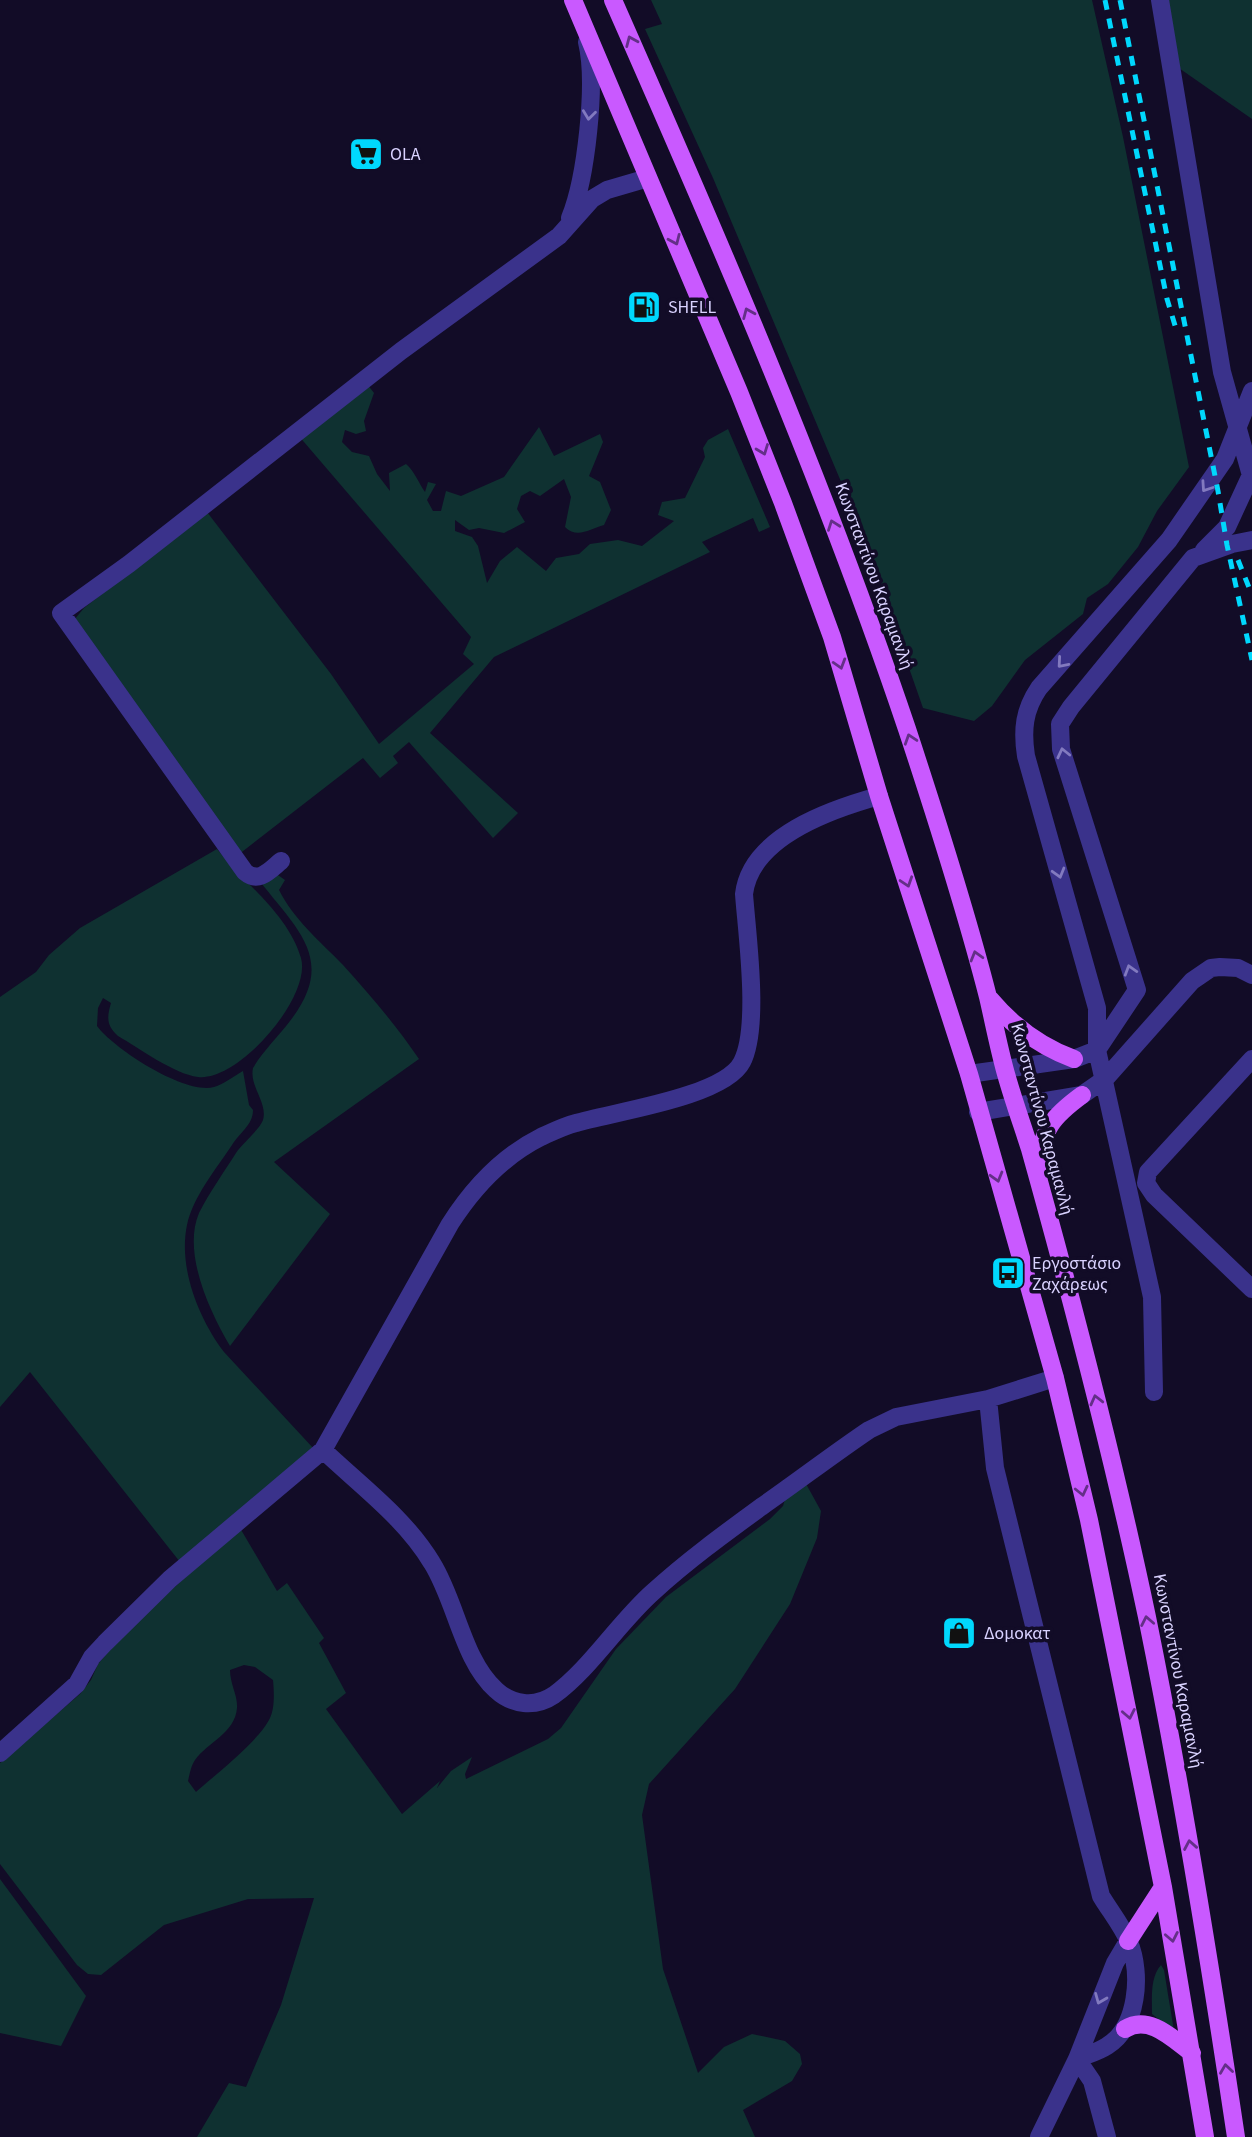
<svg xmlns="http://www.w3.org/2000/svg" width="1252" height="2137" viewBox="0 0 1252 2137" font-family="'Source Sans 3',sans-serif">
<style>
.green{fill:#0f3131;fill-rule:evenodd}
.lines{fill:none;stroke-linecap:round;stroke-linejoin:round}
.minor{stroke:#3a328b;stroke-width:18}
.major{stroke:#c959ff;stroke-width:18}
.rail{stroke:#00d8fd;stroke-width:5;stroke-dasharray:10 9;stroke-linecap:butt}
.oneway{stroke:#642f88}
.oneway2{stroke:#827abf}
.labels{text-anchor:middle;dominant-baseline:central;stroke-width:7;stroke-linejoin:round;paint-order:stroke}
.poi-label{font-size:18px;fill:#d9d2ff;stroke:#120c27;text-anchor:start}
.street-label{font-size:18px;fill:#d9d2ff;stroke:#120c27}
</style>
<rect width="100%" height="100%" fill="#120c27"/>
<path class="green" d="M 651,0 L 1092,0 L 1123,137 L 1189,467 L 1157,511 L 1138,547 L 1108,584 L 1087,598 L 1083,614 L 1025,660 L 992,706 L 974,721 L 923,708 L 858,522 L 713,178 L 645,29 L 662,24 Z
M 1166,0 L 1252,0 L 1252,119 L 1176,66 Z
M 367,384 L 374,393 L 364,421 L 366,431 L 356,434 L 345,430 L 342,442 L 352,452 L 369,456 L 377,474 L 390,491 L 389,473 L 406,464 C 415,472 418,482 425,492 L 428,482 L 436,484 L 427,500 L 433,511 L 441,511 L 446,491 L 461,496 L 504,477 L 539,427 L 554,456 L 600,434 L 603,442 L 589,476 L 600,482 L 611,510 L 604,525 C 590,529 577,539 565,527 L 571,497 L 564,479 L 540,496 L 530,491 L 521,496 L 517,509 L 525,522 L 504,533 L 479,528 L 469,530 L 455,520 L 455,531 L 472,537 L 478,546 L 487,583 L 500,561 L 517,547 L 546,571 L 556,558 L 579,554 L 590,544 L 618,540 L 642,546 L 674,521 L 658,515 L 662,502 L 685,498 L 705,457 L 703,448 L 708,440 L 728,429 L 770,527 L 759,532 L 753,518 L 702,542 L 710,552 L 494,657 L 430,733 L 518,813 L 493,838 L 409,742 L 393,756 L 398,763 L 380,778 L 363,758 L 238,855 L 74,620 L 84,608 L 207,512 L 331,674 L 379,744 L 474,664 L 463,654 L 471,637 L 298,435 Z
M 217,849 C 245,884 288,914 301,958 C 312,997 238,1082 198,1077 C 174,1074 139,1048 118,1036 C 106,1025 107,1017 111,1003 L 103,998 L 98,1008 L 97,1026 C 114,1049 185,1095 214,1087 C 224,1084 234,1076 243,1071 L 249,1105 L 253,1110 C 253,1125 240,1132 232,1145 C 216,1169 193,1197 187,1225 C 178,1268 199,1319 224,1352 L 314,1449 L 180,1562 L 30,1372 L 0,1407 L 0,997 L 36,972 L 49,955 L 80,928 Z
M 275,873 L 285,880 L 279,890 C 294,920 320,941 343,965 C 370,995 396,1025 419,1059 L 274,1162 L 330,1214 L 230,1346 C 210,1312 182,1253 199,1213 C 209,1193 224,1172 236,1153 C 242,1144 260,1129 263,1120 C 268,1103 249,1086 253,1068 C 263,1051 278,1037 290,1021 C 338,959 296,929 259,880 Z
M 805,1482 L 821,1511 L 817,1538 L 790,1604 L 735,1689 L 649,1784 L 642,1815 L 663,1969 L 698,2073 L 724,2047 L 752,2034 L 785,2041 L 800,2054 L 802,2064 L 792,2081 L 743,2110 L 755,2137 L 197,2137 L 229,2083 L 246,2087 L 281,2005 L 314,1898 L 248,1899 L 164,1925 L 101,1975 L 88,1974 L 77,1965 L 0,1864 L 0,1763 L 80,1694 L 91,1680 L 98,1664 L 126,1631 L 240,1528 L 277,1591 L 287,1583 L 324,1638 L 319,1643 L 346,1693 L 326,1709 L 402,1814 L 440,1781 L 437,1788 L 451,1771 L 472,1757 L 465,1774 L 466,1779 L 548,1739 L 561,1728 L 616,1649 L 666,1597 L 770,1519 L 783,1506 L 786,1496 ZM 244,1665 L 255,1667 L 273,1680 C 274,1691 275,1708 270,1718 C 259,1741 216,1774 196,1792 L 188,1781 C 190,1773 191,1766 195,1760 C 208,1742 235,1733 237,1708 C 238,1696 230,1684 230,1670 Z
M 0,1879 L 86,1996 L 61,2046 L 0,2033 Z
M 1161,1965 L 1164,1970 L 1174,2031 L 1152,2014 C 1152,1998 1150,1977 1161,1965 Z"/>
<g class="lines">
<path class="minor" d="M 1160,0 L 1222,372 L 1252,479
M 570,218 C 586,179 597,83 587,42
M 1204,550 L 1227,527 L 1250,477
M 281,861 C 270,870 259,884 245,872 L 61,613 L 129,564 L 401,351 L 559,236 L 592,199 L 607,190 L 648,178
M 1252,1059 L 1148,1172 L 1146,1183 L 1154,1195 L 1252,1289
M 969,1074 L 1074,1059 L 1097,1050 L 1137,990 L 1061,749 L 1060,724 L 1071,707 L 1193,558 L 1232,544 L 1252,540
M 978,1112 L 1082,1095 L 1105,1079 L 1192,981 L 1211,968 L 1220,967 L 1238,968 L 1252,975
M 1154,1392 L 1152,1297 L 1097,1050 L 1097,1008 L 1026,756 C 1022,730 1024,710 1039,688 L 1169,540 L 1225,459 L 1252,391
M 988,1399 L 995,1468 L 1101,1896 C 1110,1911 1122,1926 1129,1942 C 1142,1974 1138,2027 1107,2046 C 1098,2052 1086,2055 1077,2059
M 323,1450 C 361,1486 405,1518 432,1563 C 456,1601 463,1661 496,1690 C 512,1705 535,1708 554,1695 C 590,1669 619,1622 653,1592 C 687,1561 724,1534 761,1507 C 797,1482 832,1455 869,1430 L 896,1417 L 988,1399 L 1055,1378
M 0,1753 L 77,1684 L 92,1657 L 105,1643 L 170,1579 L 323,1450 L 450,1224 C 473,1188 503,1156 541,1137 C 552,1132 564,1126 576,1123 C 613,1112 724,1097 742,1062 C 760,1027 747,935 744,894 C 751,836 832,809 879,796
M 1077,2059 L 1092,2081 L 1107,2137
M 1039,2137 L 1077,2059 L 1115,1963 L 1128,1941"/>
<path class="major" d="M 573,0 L 739,392 L 783,503 L 832,637 L 879,796 L 969,1074 L 1055,1378 L 1089,1520 L 1163,1887 L 1205,2137
M 613,0 C 719,240 823,480 907,729 C 936,817 965,907 988,997 C 994,1023 999,1049 1006,1074 C 1013,1099 1022,1124 1030,1149 C 1073,1303 1114,1460 1147,1617 C 1182,1789 1210,1963 1236,2137
M 990,999 C 1012,1025 1041,1047 1074,1059
M 1038,1168 C 1042,1129 1052,1117 1082,1095
M 1128,1941 L 1163,1887
M 1125,2029 C 1149,2014 1173,2039 1192,2053"/>
<path class="rail" d="M 1105,0 L 1167,299 L 1177,332
M 1120,0 L 1218,491 L 1227,545 L 1252,660
M 1238,560 L 1252,595"/>
</g>
<defs><path id="oneway-chevron" d="M-2-3.5L2.5 0L-2 3.5" fill="none" stroke-width="1.6" stroke-linecap="round" stroke-linejoin="round" transform="scale(1.75)"/></defs>
<g class="oneway">
<use href="#oneway-chevron" transform="translate(631 41) rotate(-113)"/>
<use href="#oneway-chevron" transform="translate(675 240) rotate(66)"/>
<use href="#oneway-chevron" transform="translate(748 313) rotate(-113)"/>
<use href="#oneway-chevron" transform="translate(763 450) rotate(69)"/>
<use href="#oneway-chevron" transform="translate(833 525) rotate(-110)"/>
<use href="#oneway-chevron" transform="translate(840 664) rotate(73)"/>
<use href="#oneway-chevron" transform="translate(910 739) rotate(-108)"/>
<use href="#oneway-chevron" transform="translate(907 882) rotate(72)"/>
<use href="#oneway-chevron" transform="translate(976 956) rotate(-106)"/>
<use href="#oneway-chevron" transform="translate(997 1177) rotate(74)"/>
<use href="#oneway-chevron" transform="translate(1096 1400) rotate(-104)"/>
<use href="#oneway-chevron" transform="translate(1082 1491) rotate(77)"/>
<use href="#oneway-chevron" transform="translate(1147 1621) rotate(-101)"/>
<use href="#oneway-chevron" transform="translate(1129 1714) rotate(79)"/>
<use href="#oneway-chevron" transform="translate(1190 1845) rotate(-100)"/>
<use href="#oneway-chevron" transform="translate(1172 1937) rotate(79)"/>
<use href="#oneway-chevron" transform="translate(1226 2069) rotate(-98)"/>
</g>
<g class="oneway2">
<use href="#oneway-chevron" transform="translate(589 115) rotate(97)"/>
<use href="#oneway-chevron" transform="translate(1206 487) rotate(124)"/>
<use href="#oneway-chevron" transform="translate(1062 663) rotate(131)"/>
<use href="#oneway-chevron" transform="translate(1063 753) rotate(-103)"/>
<use href="#oneway-chevron" transform="translate(1059 873) rotate(74)"/>
<use href="#oneway-chevron" transform="translate(1130 970) rotate(-107)"/>
<use href="#oneway-chevron" transform="translate(1100 1999) rotate(112)"/>
</g>
<defs>
<g id="supermarket-square" transform="scale(1.75)"><rect x="-9" y="-9" width="18" height="18" rx="4" fill="#00d8fd" stroke="#120c27"/><path d="M-6-5.5h2.5l.6 2H6L4.5 2H-2.5L-4.4-4H-6ZM-1.5 3.2a1.3 1.3 0 1 0 .1 0ZM3 3.2a1.3 1.3 0 1 0 .1 0Z" fill="#111"/></g>
<g id="fuel-square" transform="scale(1.75)"><rect x="-9" y="-9" width="18" height="18" rx="4" fill="#00d8fd" stroke="#120c27"/><path d="M-5.5-6h7V0h2V4h1.3V-2.5L3-4.5l.8-.8L6-3V5H2.5V1h-1V6h-7ZM-4.2-4.7v3.2H.2V-4.7Z" fill="#111"/></g>
<g id="bus-square" transform="scale(1.75)"><rect x="-9" y="-9" width="18" height="18" rx="4" fill="#00d8fd" stroke="#120c27"/><path d="M-5-6H5V4H4V6H2V4H-2V6H-4V4H-5ZM-3.5-4V0h7V-4ZM-3.5 1.2v1.5H-2V1.2ZM2 1.2v1.5H3.5V1.2Z" fill="#111"/></g>
<g id="shop-square" transform="scale(1.75)"><rect x="-9" y="-9" width="18" height="18" rx="4" fill="#00d8fd" stroke="#120c27"/><path d="M-5-2.5h2.3a2.7 3.5 0 0 1 5.4 0H5L5.5 6h-11ZM-1.5-2.5h3a1.5 2.3 0 0 0-3 0Z" fill="#111"/></g>
</defs>
<g fill-rule="evenodd">
<use href="#supermarket-square" x="366" y="154"/>
<use href="#fuel-square" x="644" y="307"/>
<use href="#bus-square" x="1008" y="1273"/>
<use href="#shop-square" x="959" y="1633"/>
</g>
<g class="labels">
<g class="poi-label">
<text x="390" y="154">OLA</text>
<text x="668" y="307">SHELL</text>
<text x="1032" y="1263">Εργοστάσιο<tspan x="1032" dy="21">Ζαχάρεως</tspan></text>
<text x="984" y="1633">Δομοκατ</text>
</g>
<g class="street-label">
<text transform="translate(874 576) rotate(70)">Κωνσταντίνου Καραμανλή</text>
<text transform="translate(1042 1119) rotate(75)">Κωνσταντίνου Καραμανλή</text>
<text transform="translate(1178 1671) rotate(79)">Κωνσταντίνου Καραμανλή</text>
</g>
</g>
</svg>
